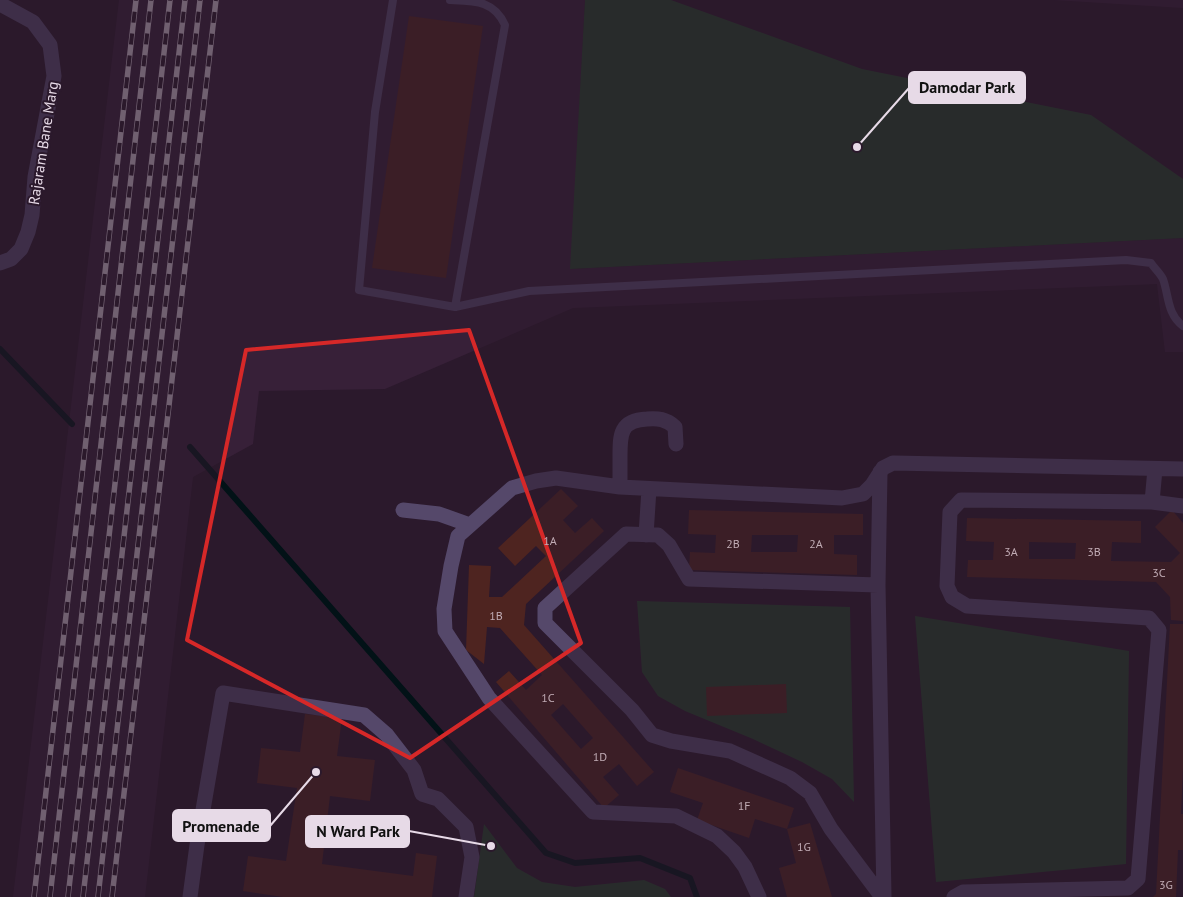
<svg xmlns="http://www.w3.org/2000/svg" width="1183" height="897" viewBox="0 0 1183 897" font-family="'PT Sans',sans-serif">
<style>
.built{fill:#372038}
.green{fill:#25422b}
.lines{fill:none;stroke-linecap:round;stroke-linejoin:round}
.stream{stroke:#021217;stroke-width:6}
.building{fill:#4e2420;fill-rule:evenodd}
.lane{stroke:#55486a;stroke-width:8}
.street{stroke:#55486a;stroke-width:15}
.rail-casing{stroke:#c3b5c3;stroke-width:5.5}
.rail{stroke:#2b192c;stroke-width:4;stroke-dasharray:11;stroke-linecap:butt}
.marked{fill:none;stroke:#d62828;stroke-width:4;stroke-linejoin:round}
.labels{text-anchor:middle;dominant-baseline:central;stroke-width:4;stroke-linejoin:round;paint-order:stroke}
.number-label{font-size:12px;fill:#c1acb5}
.street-label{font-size:15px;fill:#e7dae7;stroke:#2b192c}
.leader{fill:none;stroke:#e7dae7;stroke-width:2}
.callout-dot{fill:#e7dae7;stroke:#2b192c;stroke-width:2}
.callout{fill:#e7dae7;stroke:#e7dae7;stroke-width:2}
.callout-label{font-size:16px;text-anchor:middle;font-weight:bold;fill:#111}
</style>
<rect width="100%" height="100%" fill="#2b192c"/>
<path class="built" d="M 119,0 L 585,0 L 571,269 L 1183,238 L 1183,352 L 1165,352 L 1157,284 L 573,308 L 385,389 L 259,391 L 253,444 L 193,477 L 145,897 L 13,897 Z
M 1054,0 L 1183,0 L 1183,8 Z"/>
<path class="green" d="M 585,0 L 671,0 L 862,69 L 1091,115 L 1183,179 L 1183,238 L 570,269 Z
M 637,601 L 850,607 L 854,802 L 832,779 L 802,762 L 753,739 L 685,711 L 658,696 L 642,672 Z
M 915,616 L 1129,651 L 1126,864 L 936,882 Z
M 484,824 L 517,868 L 542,882 L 575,887 L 644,880 L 665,889 L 671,897 L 474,897 Z"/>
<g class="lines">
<path class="stream" d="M 0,349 L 72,424
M 190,447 L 546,853 L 575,863 L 640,858 L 690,878 L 697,897"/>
</g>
<path class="building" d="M 409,16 L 483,26 L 446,278 L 372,268 Z
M 561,489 L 578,506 L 563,520 L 575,533 L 592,518 L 604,531 L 526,604 L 524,625 L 654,772 L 637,786 L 619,764 L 603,777 L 619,795 L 604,808 L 496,682 L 509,671 L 526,690 L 542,675 L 500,628 L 487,627 L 484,664 L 466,650 L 469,565 L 491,566 L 489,597 L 502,597 L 546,556 L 536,546 L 515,566 L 498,548 ZM 563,704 L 593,738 L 581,749 L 551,715 Z
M 689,510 L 863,514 L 863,535 L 834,535 L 834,554 L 857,555 L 857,575 L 689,570 L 690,552 L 715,553 L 716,535 L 688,534 ZM 752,535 L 798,535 L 797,552 L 751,552 Z
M 1172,510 L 1183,523 L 1183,621 L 1171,620 L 1170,597 L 1156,582 L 967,577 L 968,560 L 993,560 L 994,542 L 966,541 L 967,518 L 1141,521 L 1141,543 L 1112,542 L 1111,561 L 1171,562 L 1180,553 L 1155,527 ZM 1029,542 L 1076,543 L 1075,559 L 1029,559 Z
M 1170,624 L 1183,624 L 1183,768 L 1181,814 L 1183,814 L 1183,850 L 1178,850 L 1176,897 L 1153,897 L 1156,894 Z
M 786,684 L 787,713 L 707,716 L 706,687 Z
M 305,714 L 342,718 L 337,756 L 375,760 L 370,801 L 330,796 L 322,864 L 413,876 L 416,853 L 437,856 L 432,897 L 283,897 L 243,891 L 248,856 L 286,861 L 297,788 L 257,783 L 261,748 L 300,752 Z
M 678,768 L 794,808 L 787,829 L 755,819 L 749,838 L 697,820 L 703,803 L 670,792 Z
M 810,823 L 832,897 L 787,897 L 779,868 L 796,863 L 787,829 Z"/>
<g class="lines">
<path class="lane" d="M 393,0 L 375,112 L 359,290 L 455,307 L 529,291 L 1126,260 L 1151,263 C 1154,268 1160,273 1163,279 C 1169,296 1167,314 1183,326
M 450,0 C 474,1 494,0 505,25 L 455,307"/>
<path class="street" d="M 0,4 L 33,22 L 50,45 L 54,76 L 35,177 L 32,215 L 28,232 L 21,249 L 11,259 L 0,263
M 880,472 L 878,585 L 884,897
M 620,487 C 620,477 620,467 620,456 C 620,435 620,420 647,419 C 658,418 666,419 675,427 L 676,444
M 1152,502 L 1155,469
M 403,510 L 439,514 L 470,525
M 646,535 L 649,489
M 878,585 L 689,579 L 669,545 L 658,535 L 626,534 L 545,608 L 545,623 L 632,710 L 652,735 L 671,741 L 730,751 L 790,778 L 810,793 L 831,829 L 882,897
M 190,897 L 197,845 L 223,693 L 364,715 L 387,735 L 414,770 L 422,794 L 438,799 L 466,827 L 472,857 L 466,897
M 759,897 L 745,867 L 734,852 L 717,836 L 676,816 L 593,812 L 489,698 L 445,631 L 444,609 L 451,566 L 458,536 L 512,488 L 536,481 L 556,478 L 620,487 L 842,498 L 863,494 L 872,485 L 883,468 L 893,463 L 1183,469
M 954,897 L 963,892 L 1128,888 L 1138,879 L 1159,630 L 1149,618 L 967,606 L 952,597 L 947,586 L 950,512 L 961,500 L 1152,502 L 1183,506"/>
<g class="rail-casing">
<path id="rail" d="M 34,897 L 136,0
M 50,897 L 151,0
M 68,897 L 170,0
M 83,897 L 185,0
M 98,897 L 200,0
M 112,897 L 216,0"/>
</g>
<use href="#rail" class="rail"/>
</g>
<path d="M0 0H1183V897H0ZM 469,330 L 581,643 L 410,758 L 187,640 L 246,350 Z" fill="#2b192c" fill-opacity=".55" fill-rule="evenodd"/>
<path class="marked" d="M 469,330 L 581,643 L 410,758 L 187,640 L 246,350 Z"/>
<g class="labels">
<g class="number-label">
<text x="550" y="540">1A</text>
<text x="733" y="543">2B</text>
<text x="816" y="543">2A</text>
<text x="1011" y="551">3A</text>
<text x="1094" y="551">3B</text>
<text x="1159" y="572">3C</text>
<text x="496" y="615">1B</text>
<text x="548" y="697">1C</text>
<text x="600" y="756">1D</text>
<text x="744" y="805">1F</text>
<text x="804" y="846">1G</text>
<text x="1166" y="884">3G</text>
</g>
<g class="street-label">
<text transform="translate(43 143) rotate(-81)">Rajaram Bane Marg</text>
</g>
</g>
<path class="leader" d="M857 147L909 88M316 772L270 826M491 846L409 831"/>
<g class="callout-dot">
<circle cx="857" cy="147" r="5"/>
<circle cx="316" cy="772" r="5"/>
<circle cx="491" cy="846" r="5"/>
</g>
<g class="callout">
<rect x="909" y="72" width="116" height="31" rx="5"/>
<rect x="173" y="810" width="97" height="31" rx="5"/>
<rect x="306" y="816" width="103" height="31" rx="5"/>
</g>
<g class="callout-label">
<text x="967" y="93">Damodar Park</text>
<text x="221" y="832">Promenade</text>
<text x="358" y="837">N Ward Park</text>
</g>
</svg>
